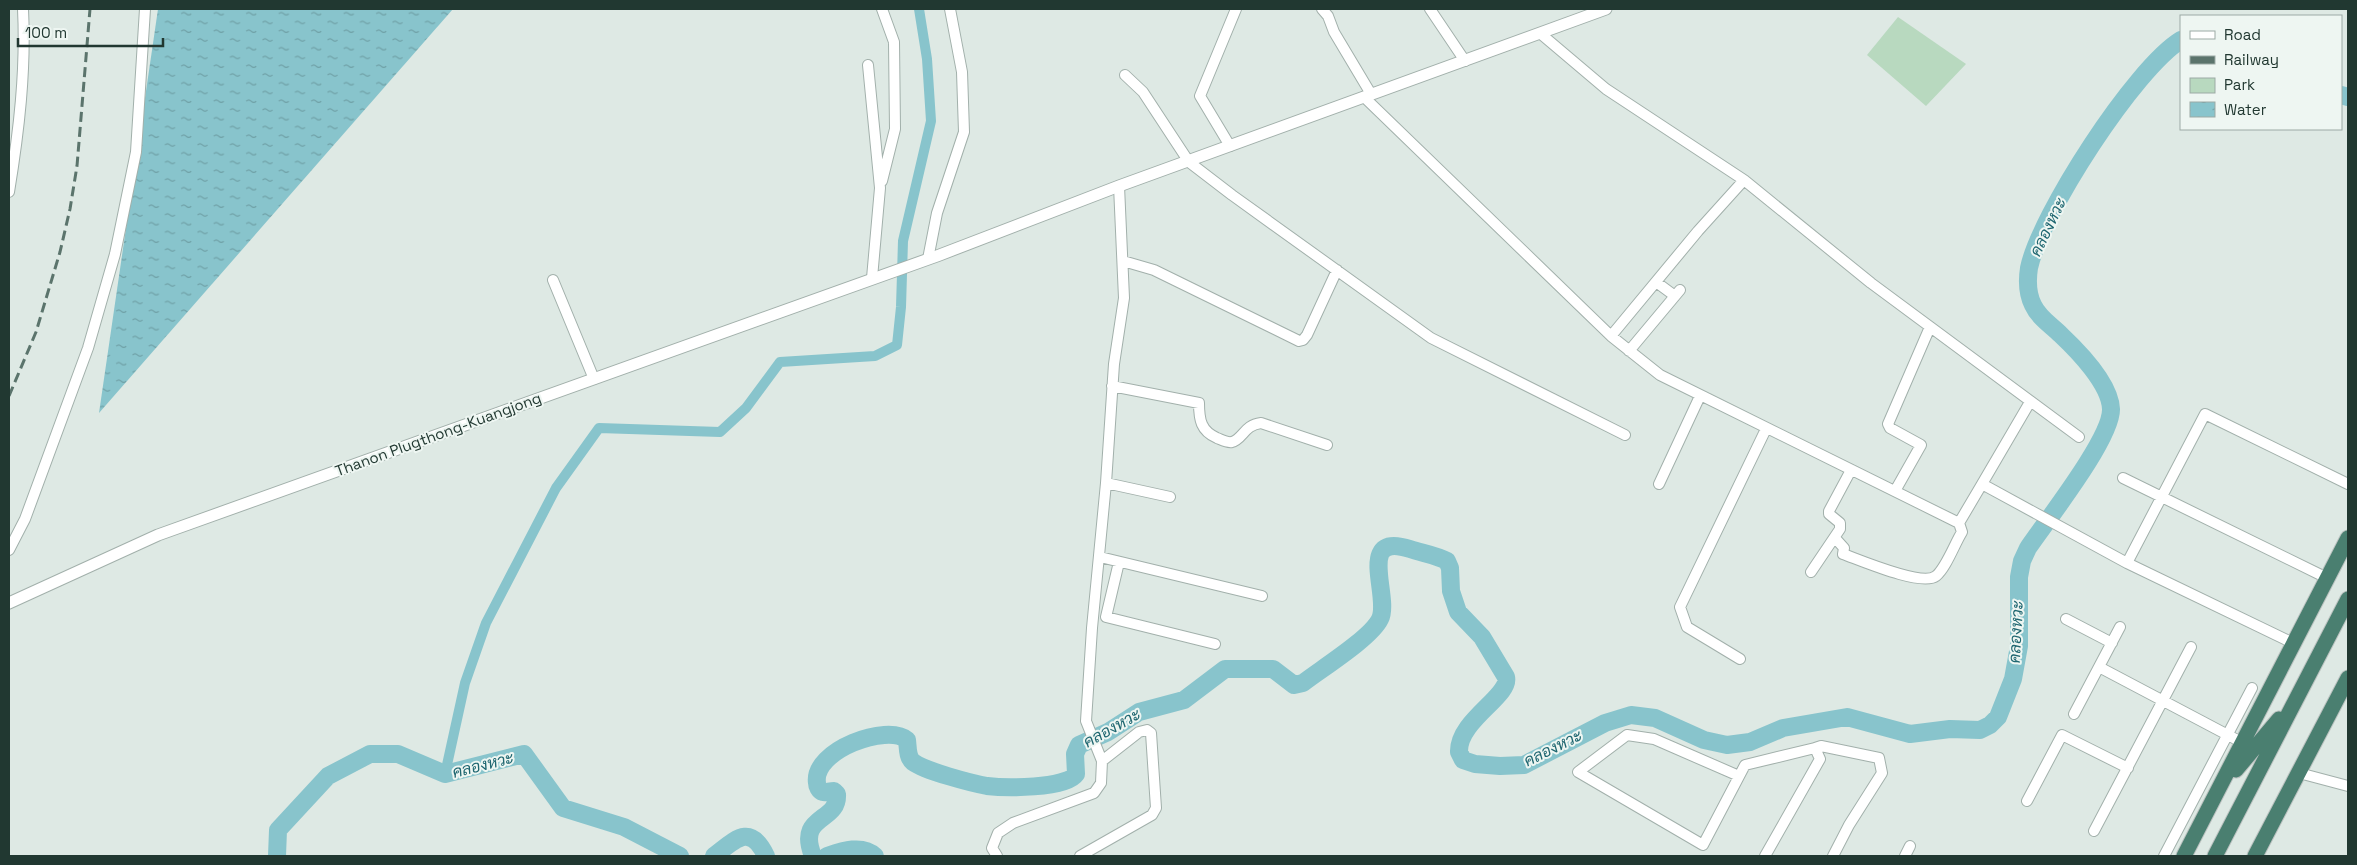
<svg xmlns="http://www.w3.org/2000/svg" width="2357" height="865" viewBox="0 0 2357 865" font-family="'Space Grotesk',Sarabun,sans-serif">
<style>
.park{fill:#b8d9bf}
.water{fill:url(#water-ripples)}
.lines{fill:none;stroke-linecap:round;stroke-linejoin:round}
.canal{stroke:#88c4cc;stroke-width:10}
.river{stroke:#88c4cc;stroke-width:18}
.minor-casing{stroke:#a2b0ab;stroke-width:12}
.tertiary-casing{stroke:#a2b0ab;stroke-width:13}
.trunk-casing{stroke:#bcc3c1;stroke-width:17}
.minor{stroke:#fff;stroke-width:10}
.tertiary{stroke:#fff;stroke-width:11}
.trunk{stroke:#4a7f70;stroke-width:15}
.rail{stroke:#5b746c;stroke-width:3;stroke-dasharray:10 5;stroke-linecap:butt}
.labels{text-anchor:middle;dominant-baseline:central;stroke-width:4;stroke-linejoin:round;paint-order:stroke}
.street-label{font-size:15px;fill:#213831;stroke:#eef6f2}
.water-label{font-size:16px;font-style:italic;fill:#1e6670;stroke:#eef6f2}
</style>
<defs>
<pattern id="water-ripples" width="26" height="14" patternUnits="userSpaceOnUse" patternTransform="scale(1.25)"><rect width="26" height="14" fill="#88c4cc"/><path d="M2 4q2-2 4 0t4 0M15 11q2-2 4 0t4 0" fill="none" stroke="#6fa0a6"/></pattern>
</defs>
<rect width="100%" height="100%" fill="#dee9e4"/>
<path class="park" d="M 1898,17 L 1966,64 L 1926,106 L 1867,55 Z"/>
<path class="water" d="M 158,9 L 453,9 L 99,413 Z"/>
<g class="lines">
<path class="canal" d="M 445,774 L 465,683 L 486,623 L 556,488 L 599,428 L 720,432 L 746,408 L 780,362 L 875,356 L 897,345 L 901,307 L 903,241 L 931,121 L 927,59 L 919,9"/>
<path class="river" d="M 2341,95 L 2348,97
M 277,856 L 278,830 L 328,776 L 370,754 L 398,754 L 445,774 L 524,754 L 563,808 L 624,827 L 680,856
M 714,856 C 735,840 750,822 766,856
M 813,856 C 796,814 839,823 837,794 L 834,791 C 830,791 826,793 823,792 C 819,791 817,786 817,783 C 812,750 888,723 907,740 C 908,747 907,757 913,762 C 925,771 971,783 987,786 C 1004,788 1066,789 1076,774 L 1075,754 L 1079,745 L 1108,732 L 1139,712 L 1184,700 L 1225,669 L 1273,669 L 1294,685 L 1303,683 C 1321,669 1371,638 1380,619 C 1391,597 1355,531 1410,549 C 1422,553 1436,555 1447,561 L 1450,568 L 1451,591 L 1458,612 L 1482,637 L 1506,677 C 1511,696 1458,720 1459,752 L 1463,760 L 1475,764 L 1500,766 L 1524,765 L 1605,723 L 1631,715 L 1655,718 L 1704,740 L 1727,745 L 1750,742 L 1783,728 L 1847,717 L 1910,734 L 1950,729 L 1980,730 L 1990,725 L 1998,717 L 2013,679 L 2019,646 L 2019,577 L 2022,561 L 2028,548 C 2047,520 2112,438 2111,409 C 2110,384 2078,351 2061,335 C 2051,325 2039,318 2033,305 C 2027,293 2027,281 2029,268 C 2040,215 2135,68 2181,40
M 827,856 C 842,851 862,844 875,856"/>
<g class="minor-casing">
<path id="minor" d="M 1322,9 L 1328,16 L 1334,32 L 1371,94
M 1430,9 L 1465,61
M 1541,34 L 1606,89 L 1744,180 L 1871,283 L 2079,437
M 868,65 L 880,188 L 872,278
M 1125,75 L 1143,92 L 1189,162 L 1232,195 L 1431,338 L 1625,435
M 1364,97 L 1611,336 L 1660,375 L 1959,523 L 1982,484 L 2127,563 L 2293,643
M 1230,146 L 1200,96 L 1236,9
M 882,181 L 895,129 L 894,42 L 882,9
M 9,192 C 19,131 26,71 23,9
M 928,259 L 937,213 L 964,132 L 962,72 L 950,9
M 1123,261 L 1154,270 L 1299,341 L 1303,340 L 1307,335 L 1337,270
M 553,280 L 594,379
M 1656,282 L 1675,296
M 1611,336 L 1698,231 L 1744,180
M 1629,351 L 1680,290
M 1112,386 L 1199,403 C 1199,420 1201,431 1217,438 C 1222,440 1227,443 1232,442 C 1243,439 1244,425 1261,423 L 1327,445
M 2123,478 L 2327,578
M 1106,483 L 1170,497
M 1659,484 L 1700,396
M 1982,484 L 2030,402
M 1895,491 L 1921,445 L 1890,428 L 1888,424 L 1930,327
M 1835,538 L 1844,548 L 1843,554 C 1860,560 1922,587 1936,576 C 1946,568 1955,543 1962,532 L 1959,523
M 9,550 L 25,519 L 88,348 L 115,254 L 136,152 L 145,9
M 1100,557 L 1262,596
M 1119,562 L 1106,617 L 1215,644
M 2127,563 L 2205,414 L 2348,484
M 1811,572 L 1840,529 L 1840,523 L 1829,514 L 1829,511 L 1851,470
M 2066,619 L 2112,643
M 1740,659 L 1687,627 L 1680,607 L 1766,429
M 2099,667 L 2243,743
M 2074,714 L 2120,627
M 1815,748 L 1821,746 L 1879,758 L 1882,773 L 1849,825 L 1833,856
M 2299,773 L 2348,786
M 1739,776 L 1654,739 L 1627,735 L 1578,772 L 1703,845 L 1745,765 L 1815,748 L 1820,759 L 1765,856
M 2027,801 L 2062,735 L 2128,768
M 2094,831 L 2191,647
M 997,856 L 992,848 L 998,833 L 1013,823 L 1094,793 L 1101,783 L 1102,761 L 1086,721 L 1092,628 L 1106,483 L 1114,364 L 1124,298 L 1119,186
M 1080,856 L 1152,815 L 1156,808 L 1151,733 L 1147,730 L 1139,732 L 1102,761
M 1905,856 L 1910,846
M 2164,856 L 2252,688"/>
</g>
<g class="tertiary-casing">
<path id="tertiary" d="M 9,603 L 158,535 L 937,256 L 1119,186 L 1606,9"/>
</g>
<g class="trunk-casing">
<path id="trunk" d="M 2236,770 L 2279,719
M 2184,856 L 2348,538
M 2215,856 L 2348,599
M 2255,856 L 2348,678"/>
</g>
<use href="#minor" class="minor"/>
<use href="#tertiary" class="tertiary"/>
<use href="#trunk" class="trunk"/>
<path class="rail" d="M 9,396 L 36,332 L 60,252 L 70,209 L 77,166 L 90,9"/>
</g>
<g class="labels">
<g class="street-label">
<text transform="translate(438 434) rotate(-20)">Thanon Plugthong-Kuangjong</text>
</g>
<g class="water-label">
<text transform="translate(2048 227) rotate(-64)">คลองหวะ</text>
<text transform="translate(2016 632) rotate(-87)">คลองหวะ</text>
<text transform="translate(1112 728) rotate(-29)">คลองหวะ</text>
<text transform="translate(1553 748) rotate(-26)">คลองหวะ</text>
<text transform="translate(483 765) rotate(-14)">คลองหวะ</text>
</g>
</g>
<rect width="2357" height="865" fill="none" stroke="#213831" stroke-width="20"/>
<rect x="2180" y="15" width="162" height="115" fill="#eef6f2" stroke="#9caaa5"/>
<rect x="2190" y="31" width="25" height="8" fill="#ffffff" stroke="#9caaa5"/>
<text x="2224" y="40" font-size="15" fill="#213831">Road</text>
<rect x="2190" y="56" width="25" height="8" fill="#5b746c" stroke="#9caaa5"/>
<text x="2224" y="65" font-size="15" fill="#213831">Railway</text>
<rect x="2190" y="78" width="25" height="15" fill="#b8d9bf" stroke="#9caaa5"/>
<text x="2224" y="90" font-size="15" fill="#213831">Park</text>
<rect x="2190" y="102" width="25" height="15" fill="url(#water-ripples)" stroke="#9caaa5"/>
<text x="2224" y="115" font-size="15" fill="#213831">Water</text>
<path d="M18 38v8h145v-8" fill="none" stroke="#213831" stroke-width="2.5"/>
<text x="25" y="38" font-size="15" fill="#213831" stroke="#eef6f2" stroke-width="4" paint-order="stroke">100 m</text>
</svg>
